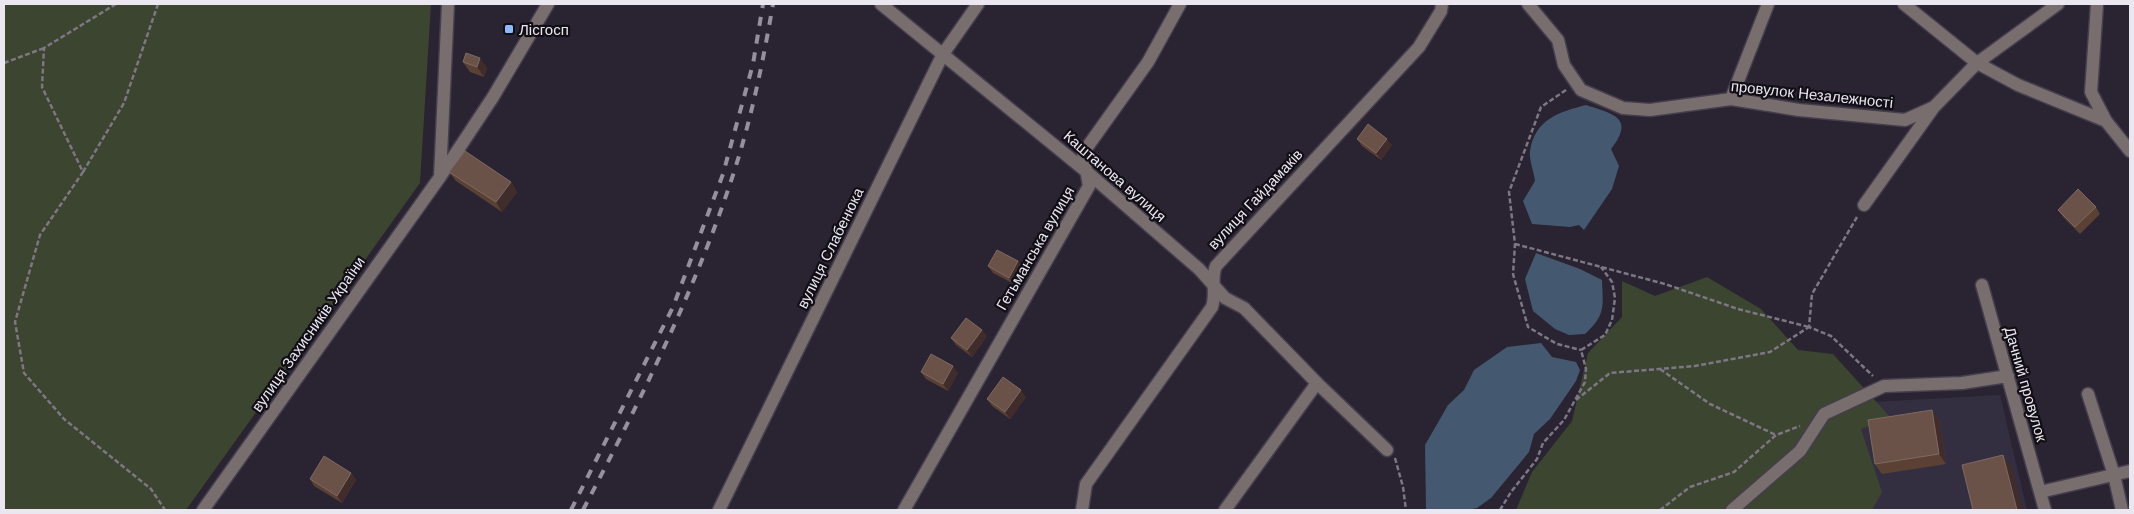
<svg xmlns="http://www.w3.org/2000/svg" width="2134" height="514" viewBox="0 0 2134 514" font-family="Arial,sans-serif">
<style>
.industrial{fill:#342f40}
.green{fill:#3c452f}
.water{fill:#44586f}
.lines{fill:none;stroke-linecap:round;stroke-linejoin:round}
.minor-casing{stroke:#453e4d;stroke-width:15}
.path{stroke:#7d7784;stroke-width:2.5;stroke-dasharray:5 2.5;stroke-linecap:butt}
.minor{stroke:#796e6e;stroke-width:12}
.rail{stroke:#95909c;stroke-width:4;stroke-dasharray:9 9;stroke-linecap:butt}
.wall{fill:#5a4134}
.shaded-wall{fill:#402d2b}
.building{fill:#6a5249;stroke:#7e6a63}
.poi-dot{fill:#8eb9fd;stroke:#110e15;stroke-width:2}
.labels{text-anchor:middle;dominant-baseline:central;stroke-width:4.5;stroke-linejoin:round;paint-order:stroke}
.poi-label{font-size:15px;fill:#ebe7f1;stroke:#110e15;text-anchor:start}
.street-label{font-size:15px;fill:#ebe7f1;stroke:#110e15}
</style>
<rect width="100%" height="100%" fill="#2a2332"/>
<path class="industrial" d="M 2000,395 L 2027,510 L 1746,510 L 1856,403 Z"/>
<path class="green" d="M 4,4 L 431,4 L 420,183 L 186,510 L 4,510 Z
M 1707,277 L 1761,309 L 1798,350 L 1833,354 L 1891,418 L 1861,429 L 1882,492 L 1872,510 L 1516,510 L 1532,472 L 1572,421 L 1588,353 L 1622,317 L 1622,281 L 1655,296 Z"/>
<path class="water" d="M 1586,105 C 1614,114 1635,118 1611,149 L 1619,166 L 1612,189 L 1584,230 L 1579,225 L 1570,227 L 1532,224 L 1523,201 L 1535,181 C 1534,172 1529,160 1530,151 C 1535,119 1559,112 1586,105 Z
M 1536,253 L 1580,269 L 1602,280 C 1603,306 1606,315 1585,334 L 1569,335 L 1555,329 L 1533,311 L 1525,279 Z
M 1541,343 L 1552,357 L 1576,362 L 1580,370 L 1576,381 L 1550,419 L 1534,434 L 1529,452 L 1491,498 L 1477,508 L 1467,510 L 1426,510 L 1425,445 L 1448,405 L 1464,390 L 1474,370 L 1507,347 Z"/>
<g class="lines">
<g class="minor-casing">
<path id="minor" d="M 881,4 L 1087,172 L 1199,269 L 1225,298 L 1244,308 L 1317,383 L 1387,450
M 1528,4 L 1558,40 L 1564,65 L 1581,90 L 1623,108 L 1650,110 L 1731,99 L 1799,110 L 1905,120 L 1934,107
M 1904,4 L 1977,63 L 2018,85 L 2106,121 L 2130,151
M 2097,4 L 2091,92 L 2106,121
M 1731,99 L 1768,4
M 440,177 L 448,4
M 1864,205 L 1934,107 L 1977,63 L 2058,4
M 1982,285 L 2045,510
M 2088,394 L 2114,475 L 2122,510
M 2040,492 L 2130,471
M 203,510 L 440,177 L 493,97 L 548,4
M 719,510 L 943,54 L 978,4
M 904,510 L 1089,186 L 1083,153 L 1148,62 L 1180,4
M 1082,510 L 1086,484 L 1212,307 C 1217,292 1210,280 1216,266 L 1419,47 L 1441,11 L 1442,4
M 1225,510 L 1317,383
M 1732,510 L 1800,451 L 1824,414 L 1884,386 L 1962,383 L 2008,376"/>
</g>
<path class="path" d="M 116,4 L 44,48 L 42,87 L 83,172 L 40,235 L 15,322 L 24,373 L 64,419 L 151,489 L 165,510
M 4,63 L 44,48
M 1566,90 L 1541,107 L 1509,192 L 1515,244 L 1513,274 L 1528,327 L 1557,344 L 1581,350
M 83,172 L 124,103 L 158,4
M 1857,217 L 1812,294 L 1809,327 L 1831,336 L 1873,376
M 1515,244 L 1665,284 L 1738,309 L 1809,327
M 1660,369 L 1710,404 L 1776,435
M 1576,400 L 1610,373 L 1695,366 L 1770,352 L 1809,327
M 1395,458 L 1403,487 L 1406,510
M 1500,510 L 1511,492 L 1537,459 L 1543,443 L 1564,420 L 1585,382 L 1586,369 L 1581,350 L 1605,335 L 1612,320 L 1615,298 L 1612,282 L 1601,267
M 1660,510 L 1690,487 L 1734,472 L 1776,435 L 1800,426"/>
<use href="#minor" class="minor"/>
<path class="rail" d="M 571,510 L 673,307 L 723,174 L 753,64 L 763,4
M 583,510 C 639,403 694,293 732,178 C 751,121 763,62 773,4"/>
</g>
<path class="wall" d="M 463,62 L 487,68 L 484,77 L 470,72 Z
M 1357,139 L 1392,145 L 1381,160 L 1362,146 Z
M 449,172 L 511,182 L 517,192 L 502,212 L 456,181 Z
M 2096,207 L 2100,214 L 2080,234 L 2063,217 L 2058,210 Z
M 988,266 L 1023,268 L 1014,284 L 993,273 Z
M 987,336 L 972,357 L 956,345 L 951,338 Z
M 921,372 L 958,373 L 948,391 L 926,379 Z
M 1026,397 L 1010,419 L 992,406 L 987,399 Z
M 1932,410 L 1939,419 L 1946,464 L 1882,474 L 1875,464 Z
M 351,473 L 356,480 L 342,503 L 314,486 L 310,479 Z"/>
<path class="shaded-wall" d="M 480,58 L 487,68 L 484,77 L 477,67 Z
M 1387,139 L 1392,145 L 1381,160 L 1376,153 Z
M 511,182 L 517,192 L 502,212 L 496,202 Z
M 1018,261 L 1023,268 L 1014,284 L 1009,278 Z
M 982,330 L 987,336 L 972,357 L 967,350 Z
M 953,366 L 958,373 L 948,391 L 943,384 Z
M 1021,390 L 1026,397 L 1010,419 L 1005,412 Z
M 1932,410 L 1939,419 L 1946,464 L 1939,454 Z
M 2003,455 L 2012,468 L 2023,510 L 2017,510 Z
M 351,473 L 356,480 L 342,503 L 337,496 Z"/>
<path class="building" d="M 466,53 L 480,58 L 477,67 L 463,62 Z
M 1368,124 L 1387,139 L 1376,153 L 1357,139 Z
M 465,151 L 511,182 L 496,202 L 449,172 Z
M 2078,189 L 2096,207 L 2075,227 L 2058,210 Z
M 997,250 L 1018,261 L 1009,278 L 988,266 Z
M 966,318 L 982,330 L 967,350 L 951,338 Z
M 931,354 L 953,366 L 943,384 L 921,372 Z
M 1003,377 L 1021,390 L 1005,412 L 987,399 Z
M 1932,410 L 1939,454 L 1875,464 L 1868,420 Z
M 2003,455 L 2017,510 L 1973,510 L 1962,465 Z
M 324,456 L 351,473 L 337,496 L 310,479 Z"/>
<rect class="poi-dot" x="504" y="24" width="10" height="10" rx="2.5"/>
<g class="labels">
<g class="poi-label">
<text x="519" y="29">Лісгосп</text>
</g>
<g class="street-label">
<text transform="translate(1812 94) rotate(6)">провулок Незалежності</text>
<text transform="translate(1115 176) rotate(41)">Каштанова вулиця</text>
<text transform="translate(1255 199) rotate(-47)">вулиця Гайдамаків</text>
<text transform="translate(830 248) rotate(-64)">вулиця Слабенюка</text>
<text transform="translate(1035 248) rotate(-60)">Гетьманська вулиця</text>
<text transform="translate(308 334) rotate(-55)">вулиця Захисників України</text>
<text transform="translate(2026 384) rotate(74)">Дачний провулок</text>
</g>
</g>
<rect width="2134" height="514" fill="none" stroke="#ebe7f1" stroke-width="10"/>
</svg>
